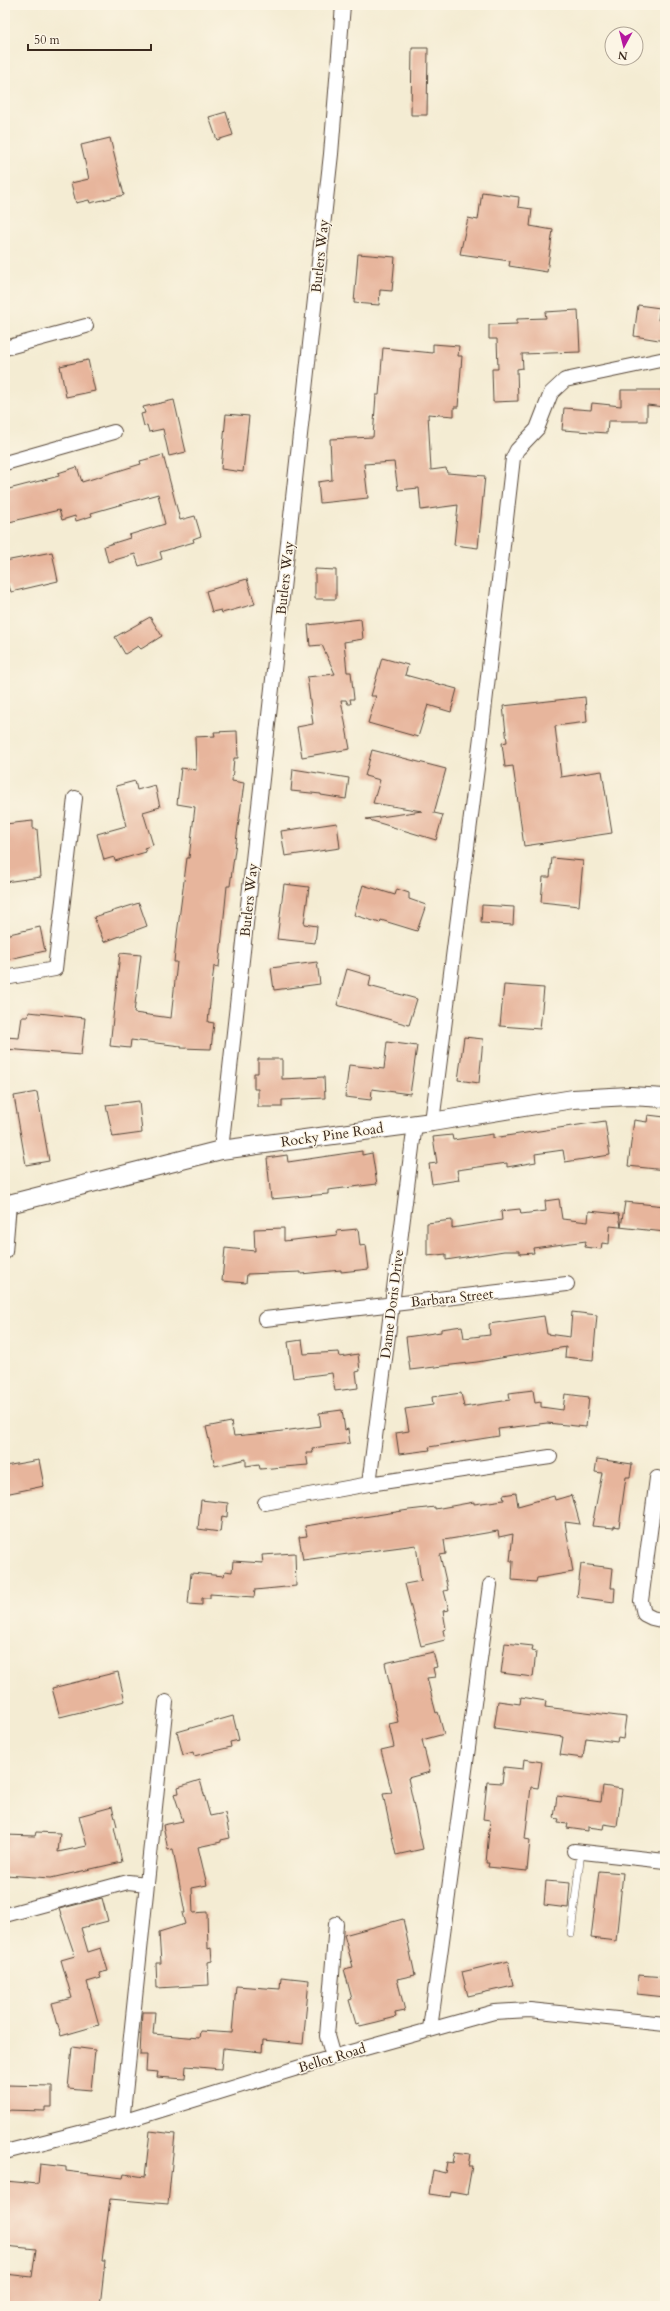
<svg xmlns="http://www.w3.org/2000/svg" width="670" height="2311" viewBox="0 0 670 2311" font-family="Cardo,serif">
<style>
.building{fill:#e7b59c}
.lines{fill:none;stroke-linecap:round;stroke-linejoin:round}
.service-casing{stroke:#574739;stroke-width:8}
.minor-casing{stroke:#574739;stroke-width:16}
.tertiary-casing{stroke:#574739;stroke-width:20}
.path{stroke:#574739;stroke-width:2.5;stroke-dasharray:1 3;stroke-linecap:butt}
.service{stroke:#fff;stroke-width:7}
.minor{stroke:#fff;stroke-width:14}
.tertiary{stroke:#fff;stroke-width:18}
.labels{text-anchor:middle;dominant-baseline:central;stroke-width:3;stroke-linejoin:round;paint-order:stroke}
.street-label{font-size:14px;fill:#3b2a1e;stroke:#fcf5e5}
</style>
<rect width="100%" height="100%" fill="#fcf5e5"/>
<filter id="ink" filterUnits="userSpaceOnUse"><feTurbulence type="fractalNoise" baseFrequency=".025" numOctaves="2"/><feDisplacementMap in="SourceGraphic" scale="8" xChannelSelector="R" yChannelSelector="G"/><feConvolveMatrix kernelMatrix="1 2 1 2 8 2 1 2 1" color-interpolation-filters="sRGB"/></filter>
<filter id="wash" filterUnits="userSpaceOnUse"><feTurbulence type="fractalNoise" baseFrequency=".012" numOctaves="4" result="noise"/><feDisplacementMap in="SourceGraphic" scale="16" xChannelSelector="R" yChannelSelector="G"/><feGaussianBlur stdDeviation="0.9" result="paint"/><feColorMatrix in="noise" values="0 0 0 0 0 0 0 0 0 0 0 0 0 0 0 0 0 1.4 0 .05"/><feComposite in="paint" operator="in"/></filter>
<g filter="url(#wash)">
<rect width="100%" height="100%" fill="#f4ecd3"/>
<g id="blocks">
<path class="building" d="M 412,48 L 428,48 L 427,115 L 411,115 Z
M 226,112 L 233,135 L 217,140 L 209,117 Z
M 110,138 L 124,195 L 90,203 L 89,200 L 76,203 L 71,183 L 89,179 L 81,145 Z
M 482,192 L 519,197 L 518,207 L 532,209 L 530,226 L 553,230 L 547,272 L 509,266 L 510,261 L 460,254 L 468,218 L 478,220 Z
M 358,254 L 395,257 L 392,291 L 380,290 L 379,305 L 354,303 Z
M 638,305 L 660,308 L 658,320 L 665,320 L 665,341 L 634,336 Z
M 578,310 L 580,352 L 522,354 L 523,368 L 517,369 L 518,401 L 493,402 L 492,369 L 498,369 L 497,339 L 489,339 L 489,325 L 517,324 L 517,319 L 546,318 L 545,312 Z
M 433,344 L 459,346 L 458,356 L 462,356 L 458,407 L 454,407 L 454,416 L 428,414 L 431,470 L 446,468 L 447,473 L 485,476 L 478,548 L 454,545 L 458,505 L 421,510 L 419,488 L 398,490 L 394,462 L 364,464 L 368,498 L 320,503 L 318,482 L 332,480 L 330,439 L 373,437 L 376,395 L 379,395 L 383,348 L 433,353 Z
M 88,360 L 95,391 L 66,397 L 60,366 Z
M 621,390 L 665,390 L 665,407 L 647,405 L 647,421 L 608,421 L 607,433 L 562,430 L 564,408 L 591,410 L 592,403 L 621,406 Z
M 174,400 L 186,452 L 169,456 L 163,429 L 149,432 L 147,425 L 144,426 L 141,414 L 145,413 L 143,407 Z
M 226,414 L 249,416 L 243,472 L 221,469 Z
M 163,455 L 180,520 L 195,516 L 201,536 L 193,539 L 194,542 L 160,552 L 162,559 L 139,566 L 135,554 L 108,562 L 104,546 L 130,538 L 129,535 L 165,524 L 158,494 L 91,513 L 92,516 L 76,521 L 75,516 L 62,520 L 59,510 L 5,523 L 5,490 L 59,476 L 58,473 L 77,467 L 82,482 L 141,464 L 140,461 Z
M 52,552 L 58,581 L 11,592 L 9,586 L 5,586 L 5,561 Z
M 315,569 L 336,570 L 336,599 L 315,599 Z
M 247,579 L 255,604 L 222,613 L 221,610 L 212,612 L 206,591 Z
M 150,617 L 162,636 L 141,649 L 138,646 L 125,654 L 115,637 Z
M 361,619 L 363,639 L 344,642 L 347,672 L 351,672 L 354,699 L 350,699 L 351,704 L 348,704 L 346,700 L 341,700 L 350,749 L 302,757 L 297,727 L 313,724 L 307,677 L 335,674 L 322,645 L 310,646 L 308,625 Z
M 382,658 L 408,665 L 405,675 L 457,689 L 451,712 L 428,705 L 418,737 L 368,723 L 376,696 L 371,696 Z
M 585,697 L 587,722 L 555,726 L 561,777 L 602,771 L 612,833 L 524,846 L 513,766 L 505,767 L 502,743 L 507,742 L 503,706 Z
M 237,731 L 238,758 L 234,758 L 232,781 L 244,783 L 230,886 L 227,886 L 219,967 L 214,966 L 208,1022 L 214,1023 L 211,1049 L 181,1048 L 181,1046 L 131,1040 L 130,1048 L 110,1046 L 120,953 L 141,955 L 134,1013 L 171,1018 L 177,962 L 174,962 L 176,942 L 187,858 L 189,858 L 195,807 L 177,804 L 181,768 L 196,770 L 195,737 L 215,736 L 214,732 Z
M 372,750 L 446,769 L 434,813 L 443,815 L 436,840 L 366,819 L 422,811 L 373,803 L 380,780 L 365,776 Z
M 293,769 L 349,778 L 346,799 L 321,795 L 321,794 L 291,791 Z
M 135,781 L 137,790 L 155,785 L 160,807 L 143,812 L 153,845 L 144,848 L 146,852 L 115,861 L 114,857 L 104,860 L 97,834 L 126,826 L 116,786 Z
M 33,821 L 33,829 L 37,829 L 41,877 L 5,882 L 5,824 Z
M 337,823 L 340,848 L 285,856 L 281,831 Z
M 552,858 L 583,861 L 579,906 L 541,902 L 543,877 L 550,877 Z
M 284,884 L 309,887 L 304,924 L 317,926 L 315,943 L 277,939 Z
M 363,885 L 395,895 L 397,889 L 409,893 L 409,899 L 426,905 L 417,931 L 381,920 L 380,923 L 354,915 Z
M 139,903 L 147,926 L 104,942 L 94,917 Z
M 482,905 L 514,907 L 513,925 L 481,923 Z
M 40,927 L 45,951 L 5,960 L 5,935 Z
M 317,962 L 320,984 L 274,990 L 271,968 Z
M 347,969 L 371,976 L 369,986 L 417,999 L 409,1025 L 337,1005 Z
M 504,985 L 544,988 L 540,1029 L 500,1026 Z
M 29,1012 L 85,1018 L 81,1055 L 5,1049 L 5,1037 L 19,1038 L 22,1017 L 28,1017 Z
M 464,1037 L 483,1039 L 479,1083 L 458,1080 Z
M 387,1042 L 417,1046 L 410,1094 L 372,1089 L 371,1100 L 345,1097 L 349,1065 L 384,1069 Z
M 258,1059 L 282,1059 L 282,1079 L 324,1077 L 325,1098 L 282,1100 L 282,1107 L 258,1107 L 258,1089 L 254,1089 L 254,1073 L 258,1073 Z
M 37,1092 L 49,1161 L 26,1165 L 14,1096 Z
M 139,1101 L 142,1133 L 113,1137 L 106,1105 Z
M 648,1115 L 665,1117 L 665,1170 L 628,1166 L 634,1120 L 647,1122 Z
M 605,1121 L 610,1155 L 565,1162 L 563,1150 L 535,1154 L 536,1162 L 507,1167 L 507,1163 L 457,1170 L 459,1180 L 432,1184 L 429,1164 L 437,1163 L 433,1137 L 452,1135 L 453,1140 L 493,1134 L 493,1138 Z
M 362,1151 L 362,1155 L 372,1153 L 377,1184 L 328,1190 L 328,1194 L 271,1199 L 267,1158 L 287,1155 L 288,1162 Z
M 559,1199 L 562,1219 L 588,1222 L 589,1211 L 619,1214 L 621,1227 L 625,1202 L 665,1206 L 665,1232 L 610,1226 L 609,1244 L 602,1243 L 601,1249 L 585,1247 L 586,1241 L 533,1248 L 534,1253 L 520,1254 L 520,1251 L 504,1251 L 446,1260 L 446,1254 L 427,1256 L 427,1223 L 452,1220 L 452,1228 L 502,1220 L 501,1211 L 520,1209 L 521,1214 L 546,1211 L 545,1201 Z
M 284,1228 L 284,1241 L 337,1235 L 336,1231 L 358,1229 L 360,1246 L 366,1245 L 369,1269 L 341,1272 L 341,1270 L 301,1274 L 301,1272 L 247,1274 L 246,1283 L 222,1281 L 225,1248 L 255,1251 L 254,1229 Z
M 572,1312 L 597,1315 L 593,1360 L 565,1357 L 566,1347 L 477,1362 L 410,1370 L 406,1337 L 441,1332 L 441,1329 L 462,1326 L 464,1338 L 490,1335 L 489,1324 L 544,1316 L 547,1334 L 570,1337 Z
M 302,1340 L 304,1354 L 339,1352 L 340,1357 L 358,1354 L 360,1371 L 356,1372 L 358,1388 L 335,1391 L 332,1373 L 293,1378 L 288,1342 Z
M 533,1390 L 535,1403 L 541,1402 L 541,1407 L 563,1410 L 565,1394 L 589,1397 L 586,1427 L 547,1423 L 498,1429 L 499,1436 L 429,1447 L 430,1450 L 399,1454 L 396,1433 L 409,1431 L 405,1409 L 433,1405 L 432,1397 L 461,1393 L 464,1407 L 510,1400 L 509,1393 Z
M 342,1410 L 345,1430 L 348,1429 L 350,1443 L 312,1448 L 313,1453 L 306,1453 L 308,1465 L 260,1469 L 259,1464 L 246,1466 L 246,1459 L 215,1466 L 206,1427 L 231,1422 L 234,1436 L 267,1433 L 321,1426 L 319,1413 Z
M 597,1459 L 632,1464 L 630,1477 L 626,1477 L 619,1527 L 614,1526 L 614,1528 L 592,1526 L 602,1473 L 595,1472 Z
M 39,1460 L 44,1486 L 5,1494 L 5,1466 Z
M 516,1493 L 518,1506 L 554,1496 L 555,1500 L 572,1495 L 580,1524 L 565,1522 L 573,1572 L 537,1578 L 536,1582 L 512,1580 L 513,1561 L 510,1561 L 513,1534 L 499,1537 L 498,1531 L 444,1540 L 446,1554 L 440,1555 L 448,1590 L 444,1591 L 449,1610 L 443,1611 L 446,1629 L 443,1630 L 445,1640 L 421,1646 L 405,1584 L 421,1581 L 416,1545 L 303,1560 L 299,1537 L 307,1536 L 305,1526 L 409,1510 L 435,1507 L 435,1509 L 474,1502 L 474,1504 L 504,1500 L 503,1495 Z
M 201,1500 L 228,1503 L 227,1517 L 222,1516 L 220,1532 L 198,1529 Z
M 295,1553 L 296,1586 L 255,1590 L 254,1597 L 210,1594 L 210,1598 L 202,1598 L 202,1605 L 188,1604 L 191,1573 L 224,1576 L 225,1571 L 232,1572 L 233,1561 L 263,1563 L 262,1555 Z
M 581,1564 L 613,1568 L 611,1588 L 615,1588 L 614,1602 L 577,1597 Z
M 505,1643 L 533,1646 L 532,1651 L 536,1652 L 533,1677 L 501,1673 Z
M 433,1652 L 437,1667 L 433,1668 L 435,1677 L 427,1678 L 436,1713 L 438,1712 L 444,1734 L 422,1740 L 430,1772 L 408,1778 L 423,1849 L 396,1855 L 383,1794 L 392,1793 L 381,1750 L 394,1747 L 389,1724 L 398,1722 L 385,1663 Z
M 118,1672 L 125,1701 L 60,1717 L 52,1688 Z
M 521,1697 L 546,1701 L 545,1707 L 626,1717 L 623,1739 L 618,1738 L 617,1742 L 586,1738 L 583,1758 L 560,1755 L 563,1737 L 494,1728 L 498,1701 L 520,1704 Z
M 233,1716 L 239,1740 L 230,1742 L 231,1747 L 194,1756 L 193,1752 L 183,1755 L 177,1732 Z
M 524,1759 L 542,1762 L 538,1788 L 531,1787 L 525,1839 L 530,1840 L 527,1871 L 488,1867 L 489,1863 L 486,1863 L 490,1820 L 483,1819 L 487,1782 L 502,1783 L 504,1767 L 523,1769 Z
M 200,1780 L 210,1816 L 225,1813 L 230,1838 L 221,1840 L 221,1842 L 198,1847 L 207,1885 L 192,1888 L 193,1913 L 207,1912 L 208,1949 L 211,1948 L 212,1961 L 208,1962 L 209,1985 L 157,1988 L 156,1963 L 161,1963 L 159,1932 L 185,1924 L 182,1913 L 185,1913 L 173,1849 L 168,1850 L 163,1825 L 183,1821 L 174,1794 L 179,1793 L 178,1787 Z
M 603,1786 L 622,1789 L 617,1826 L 604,1824 L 603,1829 L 588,1827 L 588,1831 L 567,1828 L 568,1824 L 558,1823 L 559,1819 L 554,1818 L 557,1796 L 601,1802 Z
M 112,1807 L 117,1826 L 114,1827 L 122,1862 L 51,1878 L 5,1875 L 5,1835 L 35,1836 L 36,1832 L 60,1833 L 58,1852 L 87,1846 L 79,1816 Z
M 599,1871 L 623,1873 L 616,1941 L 591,1938 Z
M 546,1881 L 570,1883 L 568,1908 L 544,1905 Z
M 102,1898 L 108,1921 L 81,1928 L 88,1952 L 101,1948 L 108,1971 L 99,1973 L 101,1978 L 87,1982 L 99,2025 L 61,2036 L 52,2003 L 72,1998 L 61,1960 L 75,1956 L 59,1909 Z
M 403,1919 L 415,1975 L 397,1979 L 405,2011 L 395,2013 L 396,2017 L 377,2022 L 360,2026 L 359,2023 L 356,2024 L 349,2000 L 352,1999 L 344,1969 L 353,1967 L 344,1935 Z
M 508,1961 L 513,1986 L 468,1996 L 462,1972 Z
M 638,1975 L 665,1977 L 665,1997 L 637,1994 Z
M 281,1977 L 309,1980 L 303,2044 L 263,2040 L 262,2052 L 223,2048 L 221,2069 L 186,2066 L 185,2079 L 157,2077 L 158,2072 L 146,2071 L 147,2055 L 140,2055 L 142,2012 L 155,2012 L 153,2034 L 199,2038 L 200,2031 L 232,2033 L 236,1986 L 280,1989 Z
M 72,2047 L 95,2050 L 91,2090 L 68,2088 Z
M 5,2085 L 52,2086 L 52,2107 L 45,2107 L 45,2111 L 5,2110 Z
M 150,2131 L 175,2134 L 168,2204 L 110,2199 L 102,2261 L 105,2261 L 100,2306 L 5,2306 L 5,2274 L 32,2277 L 36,2249 L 5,2246 L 5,2181 L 38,2184 L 40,2164 L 66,2167 L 66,2171 L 123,2178 L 124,2174 L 145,2177 Z
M 455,2152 L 470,2154 L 468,2166 L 472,2166 L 467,2194 L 451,2191 L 450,2197 L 429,2194 L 433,2170 L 445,2173 L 447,2162 L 453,2163 Z"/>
</g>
</g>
<g filter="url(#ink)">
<use href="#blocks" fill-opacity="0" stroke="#574739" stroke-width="1"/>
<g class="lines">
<g class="service-casing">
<path id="service" d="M 571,1933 L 581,1852"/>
</g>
<g class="minor-casing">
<path id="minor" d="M 5,348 L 86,326
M 5,463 L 114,432
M 5,978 L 55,969 L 75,798
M 432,1122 L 482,729 L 513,458 L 517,450 L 537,429 L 551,393 L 565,380 L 665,359
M 221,1150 L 331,154 L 343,5
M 5,1252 L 9,1204
M 265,1319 L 567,1284
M 657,1478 L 641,1601 L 644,1614 L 652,1618 L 665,1621
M 369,1484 L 415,1124
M 265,1503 L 369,1484 L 550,1457
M 574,1851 L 665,1861
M 5,1915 L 128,1882 L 147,1884
M 430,2029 L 490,1585
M 333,2057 L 327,2036 L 336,1924
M 122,2122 L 166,1702
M 5,2152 L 122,2122 L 333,2057 L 494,2012 L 530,2010 L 665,2024"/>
</g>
<g class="tertiary-casing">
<path id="tertiary" d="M 5,1205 L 221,1150 L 432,1122 L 573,1099 L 630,1096 L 665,1098"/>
</g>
<path class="path" d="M 170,5 L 171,6"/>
<use href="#service" class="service"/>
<use href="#minor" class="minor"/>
<use href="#tertiary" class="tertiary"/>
</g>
</g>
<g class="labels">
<g class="street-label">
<text transform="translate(320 256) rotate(-84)">Butlers Way</text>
<text transform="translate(285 578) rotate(-84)">Butlers Way</text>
<text transform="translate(249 900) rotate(-84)">Butlers Way</text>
<text transform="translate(332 1135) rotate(-8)">Rocky Pine Road</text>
<text transform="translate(452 1298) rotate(-6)">Barbara Street</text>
<text transform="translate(392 1304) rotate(-83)">Dame Doris Drive</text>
<text transform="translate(332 2058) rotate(-17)">Bellot Road</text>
</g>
</g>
<rect width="670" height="2311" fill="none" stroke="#fcf5e5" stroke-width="20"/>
<g transform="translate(624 46) rotate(187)"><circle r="19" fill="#fcf5e5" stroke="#afa495"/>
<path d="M0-3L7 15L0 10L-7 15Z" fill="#b5179e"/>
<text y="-6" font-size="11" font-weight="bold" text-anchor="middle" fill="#3b2a1e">N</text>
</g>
<path d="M28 44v6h123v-6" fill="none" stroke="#3b2a1e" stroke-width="2"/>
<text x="34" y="44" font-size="12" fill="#3b2a1e" stroke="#fcf5e5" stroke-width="3" paint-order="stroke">50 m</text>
</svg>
